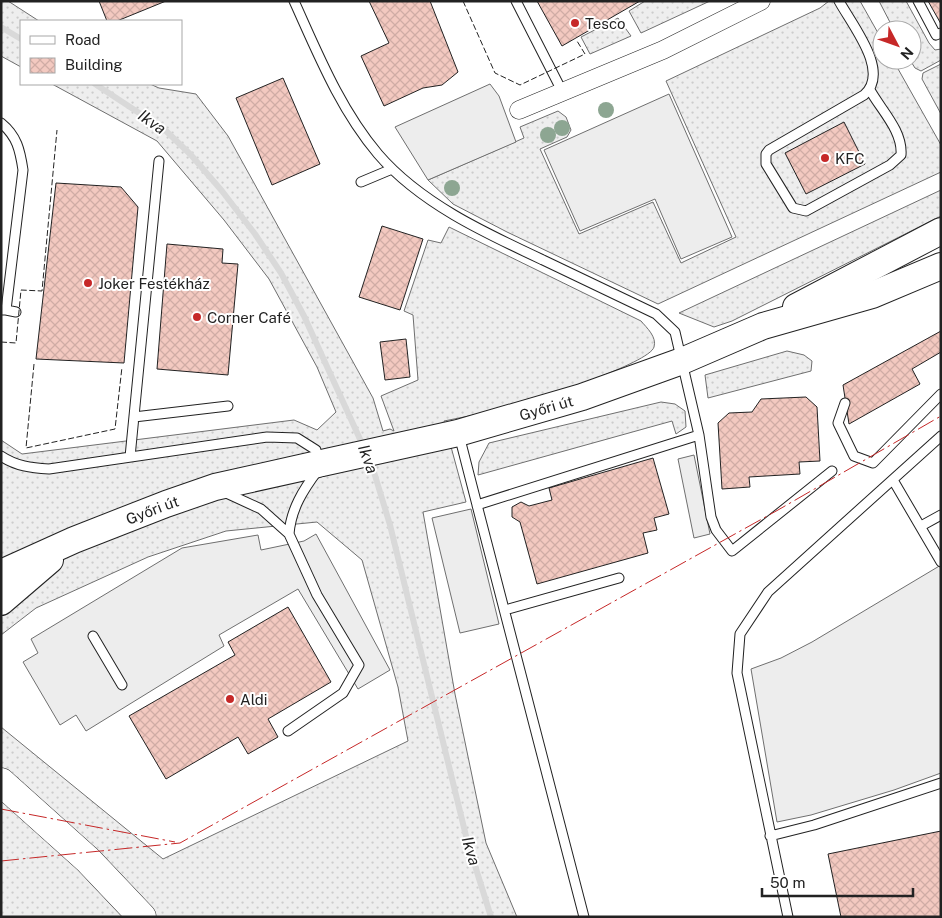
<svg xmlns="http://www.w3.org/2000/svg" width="942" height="918" viewBox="0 0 942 918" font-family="'Public Sans',sans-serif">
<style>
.grass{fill:url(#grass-dots);stroke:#6f6f6f}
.parking{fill:#ededed;stroke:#6f6f6f}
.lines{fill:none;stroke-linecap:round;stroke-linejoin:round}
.stream{stroke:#d9d9d9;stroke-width:6}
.building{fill:url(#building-cross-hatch);stroke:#222}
.service-casing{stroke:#222;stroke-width:11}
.minor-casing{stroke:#222;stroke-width:19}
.secondary-casing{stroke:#222;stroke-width:28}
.primary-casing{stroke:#222;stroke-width:29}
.service{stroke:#fff;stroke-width:9}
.minor{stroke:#fff;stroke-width:18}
.secondary{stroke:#fff;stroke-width:26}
.primary{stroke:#fff;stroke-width:28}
.fence{stroke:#222;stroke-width:1;stroke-dasharray:6 2.5;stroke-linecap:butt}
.power{stroke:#c62828;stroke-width:1;stroke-dasharray:18 4 2.5 4;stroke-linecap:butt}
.tree{fill:#8da692}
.poi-dot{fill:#c62828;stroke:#fff;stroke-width:2}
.labels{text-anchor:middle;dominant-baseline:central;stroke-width:4;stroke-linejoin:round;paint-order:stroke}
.poi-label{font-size:15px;fill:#222;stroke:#fff;text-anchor:start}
.street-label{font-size:15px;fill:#222;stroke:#fff}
.water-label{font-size:16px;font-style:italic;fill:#222;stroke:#fff}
</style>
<defs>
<pattern id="grass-dots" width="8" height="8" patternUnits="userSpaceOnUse" patternTransform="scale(1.25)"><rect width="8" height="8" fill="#eee"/><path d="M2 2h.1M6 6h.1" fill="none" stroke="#ccc" stroke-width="1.8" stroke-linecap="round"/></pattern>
<pattern id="building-cross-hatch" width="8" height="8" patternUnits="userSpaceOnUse" patternTransform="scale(1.25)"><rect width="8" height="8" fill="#f3c9c0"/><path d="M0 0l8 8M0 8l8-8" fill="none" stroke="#d0aca5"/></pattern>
</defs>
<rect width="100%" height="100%" fill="#fff"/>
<path class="grass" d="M 1,1 L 8,1 L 39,21 L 21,21 L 21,67 L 1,56 Z
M 645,1 L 710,1 L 641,33 L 629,11 Z
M 829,1 L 860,1 L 882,40 L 882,60 L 893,60 L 941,145 L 941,172 L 658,304 L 507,232 L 453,204 L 428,180 L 524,138 L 520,127 L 558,111 L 566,117 L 571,130 L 567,137 L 540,149 L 579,234 L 653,202 L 681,263 L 736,237 L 666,81 L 820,8 Z
M 879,1 L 906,1 L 929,43 L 935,50 L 941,49 L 941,60 L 921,71 L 915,68 L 910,60 L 912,30 L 894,30 Z
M 618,18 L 631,36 L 590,54 L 581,37 Z
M 941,64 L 941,114 L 922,79 L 923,73 Z
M 52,84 L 150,84 L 159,88 L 196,94 L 228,136 L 373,398 L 383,431 L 390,429 L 394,431 L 381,396 L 418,380 L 413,315 L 404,311 L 428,240 L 441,243 L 449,227 L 641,321 C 647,328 657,337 654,347 C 650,363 536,400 515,406 C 492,412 468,416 444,421 L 466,502 L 423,512 L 455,694 L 486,843 L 517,917 L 1,917 L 1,727 L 163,859 L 408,741 L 398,687 L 362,560 L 317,522 L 226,531 L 148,557 L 36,608 L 1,635 L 1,440 L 22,454 L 294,420 L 317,430 L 336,412 L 317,367 L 269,279 L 224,220 L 157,141 Z
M 941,190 L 941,216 L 732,321 L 714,327 L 679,313 Z
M 787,351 L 804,355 L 812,361 L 811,371 L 708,398 L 705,375 Z
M 661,402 L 675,404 L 685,411 L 686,427 L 676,434 L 672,421 L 478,475 L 479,462 L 489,443 Z"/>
<path class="parking" d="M 490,84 L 499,96 L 516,142 L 428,180 L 395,127 Z
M 669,94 L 732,237 L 681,259 L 655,199 L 580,231 L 544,150 Z
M 694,455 L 710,534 L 694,538 L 678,459 Z
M 471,509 L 499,624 L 460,633 L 432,518 Z
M 316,534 L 390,670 L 358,689 L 298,589 L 219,635 L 224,646 L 86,731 L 76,715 L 60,725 L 23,662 L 38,653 L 31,639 L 182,548 L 258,535 L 261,550 L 304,541 Z
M 941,565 L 941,773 L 894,790 L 811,815 L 777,822 L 751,669 L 781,658 L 812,642 Z"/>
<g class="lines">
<path class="stream" d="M 1,27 L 21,39
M 95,84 L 165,130 L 191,155 L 222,191 L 255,234 L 281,273 L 304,316 L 364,448
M 370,459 L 390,525 L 467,840 L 491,917"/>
</g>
<path class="building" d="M 99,1 L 166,1 L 117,21 L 107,21 Z
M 369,1 L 430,1 L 458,72 L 442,85 L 423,88 L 384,106 L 361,56 L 389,43 Z
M 537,1 L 640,1 L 562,46 Z
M 928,1 L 941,1 L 941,24 Z
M 283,78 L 320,164 L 272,185 L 236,98 Z
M 844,122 L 865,164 L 806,194 L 785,153 Z
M 56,183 L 121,187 L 138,207 L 124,363 L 36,359 Z
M 382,226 L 423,239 L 400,310 L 359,297 Z
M 167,244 L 223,249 L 222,263 L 238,264 L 228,375 L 157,369 Z
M 941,331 L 941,352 L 912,369 L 920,384 L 849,424 L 843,385 Z
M 406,339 L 410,377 L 385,380 L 380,342 Z
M 806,397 L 817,407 L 820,461 L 799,462 L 800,474 L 749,477 L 750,487 L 722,489 L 718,423 L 729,413 L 752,412 L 761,399 Z
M 653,458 L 669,514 L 654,518 L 657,530 L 643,533 L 648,553 L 537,584 L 520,522 L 512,517 L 512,507 L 521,502 L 529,506 L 552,500 L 549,488 Z
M 288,607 L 331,682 L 268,719 L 278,737 L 248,754 L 238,737 L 166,779 L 129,716 L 235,655 L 228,642 Z
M 941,831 L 941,917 L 841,917 L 828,854 Z"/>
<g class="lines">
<g class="service-casing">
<path id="service" d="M 294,1 C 318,54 340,109 378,154 C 420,203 485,233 543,260 C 580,278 618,296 656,314 L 675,332 L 699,435 L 711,517 L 716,530 L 732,551 L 832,471
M 516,1 L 563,93
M 839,1 C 852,25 891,72 864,95 L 769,150 L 766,154 L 766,164 L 793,208 L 806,211 L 890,165 L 901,155 C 903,131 881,110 870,90
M 918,1 L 936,35 L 941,33
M 1,123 C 17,136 20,150 23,170 L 6,310 L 1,310
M 361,182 L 392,169
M 6,310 L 16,312
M 845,403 L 838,423 L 854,456 L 873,463 L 941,394
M 134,417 L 228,406
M 459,435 L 477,505
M 1,456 C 16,466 31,468 49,469 L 267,437 L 297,438 L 316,450 L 318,462
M 130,457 L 159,161
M 893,480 L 941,562
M 224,492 L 261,509 L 289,534 L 317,595 L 359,665 L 343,693 L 288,731
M 921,526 L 941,515
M 289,534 C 291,509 303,490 318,470
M 505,610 L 619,578
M 93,636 L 122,685
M 770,836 L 814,825 L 941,783
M 584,917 L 477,505 L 699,435
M 788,917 L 737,673 L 740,634 L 768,592 L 941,436"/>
</g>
<g class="minor-casing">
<path id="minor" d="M 519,110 L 663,50 L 761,1"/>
</g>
<g class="secondary-casing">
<g id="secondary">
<path d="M 796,307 L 941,231"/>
<path id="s1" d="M 322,463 L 458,433 L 582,397 L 682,361 L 763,326 L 872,295 L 941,266"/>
<path id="s2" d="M 1,573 L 74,540 L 166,504 L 215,487 L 318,464"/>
<path d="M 1,602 L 50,560"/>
</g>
</g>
<g class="primary-casing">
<path id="primary" d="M 1,782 L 88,860 L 142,917"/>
</g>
<use href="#service" class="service"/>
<use href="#minor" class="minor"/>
<use href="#secondary" class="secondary"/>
<use href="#primary" class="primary"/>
<path class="fence" d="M 463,1 L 495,73 L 520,85 L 585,54 L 577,41
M 1,342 L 16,343 L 21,290 L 42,291 L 57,130
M 34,364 L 26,448 L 115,429 L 122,367"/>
<path class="power" d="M 1,809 L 175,842
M 1,861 L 180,843 L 778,510 L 941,416"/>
</g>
<g class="tree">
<circle cx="606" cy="110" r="8"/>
<circle cx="562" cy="128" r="8"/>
<circle cx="548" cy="135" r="8"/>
<circle cx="452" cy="188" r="8"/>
</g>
<g class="poi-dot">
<circle cx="575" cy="23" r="5"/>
<circle cx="825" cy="158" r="5"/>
<circle cx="88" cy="283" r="5"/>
<circle cx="197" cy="317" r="5"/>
<circle cx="230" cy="699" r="5"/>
</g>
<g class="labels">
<g class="poi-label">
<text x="585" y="23">Tesco</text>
<text x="835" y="158">KFC</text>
<text x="98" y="283">Joker Festékház</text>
<text x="207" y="317">Corner Café</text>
<text x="240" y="699">Aldi</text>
</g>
<g class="street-label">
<text stroke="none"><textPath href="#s1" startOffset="231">Győri út</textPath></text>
<text stroke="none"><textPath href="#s2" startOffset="164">Győri út</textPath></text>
</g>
<g class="water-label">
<text transform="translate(152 122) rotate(35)">Ikva</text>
<text transform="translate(368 459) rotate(70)">Ikva</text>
<text transform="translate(471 851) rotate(73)">Ikva</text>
</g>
</g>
<rect width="942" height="918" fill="none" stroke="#222222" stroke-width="5"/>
<rect x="20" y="20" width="162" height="65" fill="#ffffff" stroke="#a7a7a7"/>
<rect x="30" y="36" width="25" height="8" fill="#ffffff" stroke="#a7a7a7"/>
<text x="65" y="45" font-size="15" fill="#222222">Road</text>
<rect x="30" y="58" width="25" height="15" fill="url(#building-cross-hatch)" stroke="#a7a7a7"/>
<text x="65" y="70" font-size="15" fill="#222222">Building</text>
<g transform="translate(897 45) rotate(131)"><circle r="24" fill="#ffffff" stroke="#a7a7a7"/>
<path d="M0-4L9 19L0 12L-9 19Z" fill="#c62828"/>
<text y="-8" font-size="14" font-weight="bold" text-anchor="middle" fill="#222222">N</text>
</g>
<path d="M762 888v8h151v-8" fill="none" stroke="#222222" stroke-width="2.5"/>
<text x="770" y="888" font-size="15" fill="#222222" stroke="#ffffff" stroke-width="4" paint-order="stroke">50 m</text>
</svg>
